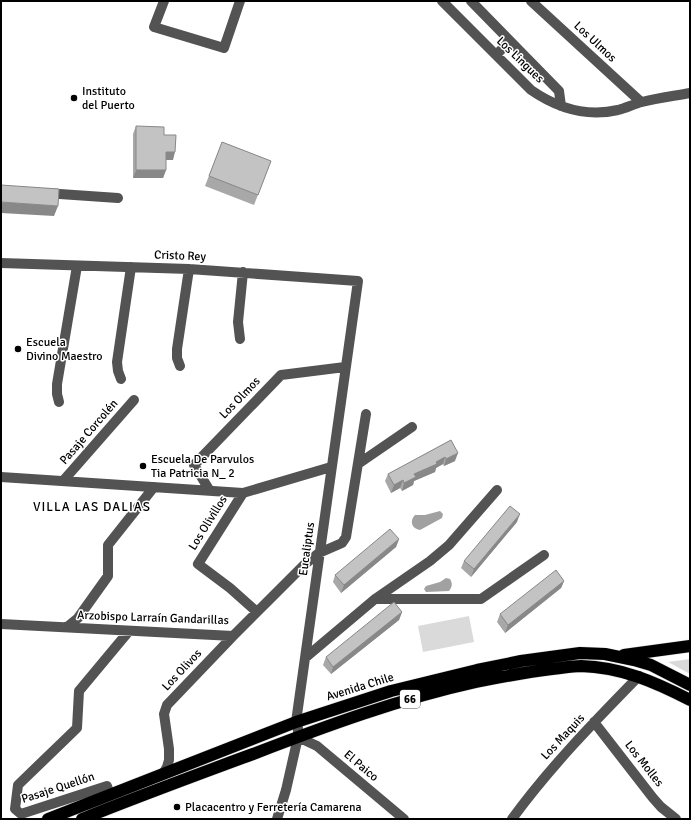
<svg xmlns="http://www.w3.org/2000/svg" width="691" height="820" viewBox="0 0 691 820" font-family="Signika,sans-serif">
<style>
.green{fill:#dadada}
.water{fill:#a1a1a1}
.lines{fill:none;stroke-linecap:round;stroke-linejoin:round}
.highway-casing{stroke:#dbdbdb;stroke-width:13}
.minor{stroke:#535353;stroke-width:10}
.highway{stroke:#000;stroke-width:12}
.wall{fill:#a8a8a8}
.shaded-wall{fill:#888}
.building{fill:#c3c3c3;stroke:#888}
.poi-dot{fill:#000;stroke:#fff;stroke-width:1.5}
.labels{text-anchor:middle;dominant-baseline:central;stroke-width:3;stroke-linejoin:round;paint-order:stroke}
.shield{fill:#fff;stroke:#4c4c4c;stroke-width:1}
.shield-label{font-size:11px;font-weight:bold;fill:#000}
.street-label{font-size:12px;fill:#000;stroke:#fff}
.poi-label{font-size:12px;fill:#000;stroke:#fff;text-anchor:start}
.neighbourhood-label{font-size:13px;letter-spacing:1px;fill:#000;stroke:#fff}
</style>
<rect width="100%" height="100%" fill="#fff"/>
<path class="green" d="M 469,616 L 474,642 L 423,652 L 418,626 Z
M 690,659 L 690,674 L 668,662 Z"/>
<path class="water" d="M 440,511 L 443,514 L 442,518 L 420,530 C 412,529 409,521 415,515 L 425,515 Z
M 446,578 L 450,579 C 453,584 452,587 449,591 L 426,592 L 424,589 L 426,586 L 440,582 Z"/>
<g class="lines">
<g class="highway-casing">
<path id="highway" d="M 624,655 L 690,646
M 48,819 L 296,722 L 391,691 L 477,670 L 521,661 L 580,653 L 605,654 L 634,660 L 651,665 L 690,685
M 82,819 C 139,796 196,775 253,754 C 326,726 399,699 476,682 C 501,677 527,672 552,669 C 562,668 571,666 581,666 C 621,667 655,682 690,700"/>
</g>
<path class="minor" d="M 164,1 L 154,27 L 224,48 L 240,1
M 442,1 L 531,90 C 557,108 587,117 618,110 C 626,108 634,104 642,102 C 657,98 674,96 690,93
M 471,1 L 559,91 L 561,106
M 531,1 L 641,102
M 496,55 L 510,41
M 45,193 L 118,198
M 1,263 L 189,269 L 358,281 L 296,722 L 298,728 L 298,737 L 286,790 L 277,819
M 240,339 L 238,322 L 243,272
M 180,366 L 177,358 L 177,349 L 189,269
M 121,379 L 118,371 L 117,362 L 131,267
M 59,402 L 57,394 L 57,384 L 77,266
M 358,464 L 412,427
M 1,477 L 243,493 L 331,467
M 63,481 L 134,400
M 210,491 L 194,465 L 281,375 L 345,367
M 243,493 L 198,564 L 230,588 L 257,612
M 375,599 L 481,599 L 544,555
M 1,624 L 233,636
M 67,627 L 78,618 L 108,576 L 108,545 L 154,487
M 305,658 L 375,599 L 430,561 L 449,545 L 497,490
M 594,722 L 653,798 L 661,807 L 676,819
M 298,737 L 317,746 L 404,819
M 163,774 L 167,767 L 169,760 L 169,749 L 164,714 L 167,705 L 233,636 L 305,564 L 319,553 L 342,543 L 346,537 L 366,414
M 110,795 L 107,786 L 21,814 L 15,809 L 18,785 L 77,728 L 79,691 L 129,631
M 512,819 C 550,767 594,722 639,676"/>
<use href="#highway" class="highway"/>
</g>
<path class="wall" d="M 136,126 L 164,135 L 173,160 L 166,160 L 166,170 L 163,178 L 133,178 L 133,134 Z
M 222,142 L 271,161 L 254,205 L 205,186 Z
M 451,440 L 455,461 L 444,466 L 443,464 L 436,468 L 435,472 L 414,481 L 413,485 L 402,491 L 400,488 L 391,493 L 385,481 L 388,474 Z
M 517,522 L 471,577 L 461,568 L 464,561 Z
M 399,539 L 396,547 L 341,593 L 333,582 L 335,575 Z
M 564,581 L 561,588 L 505,633 L 497,622 L 500,614 Z
M 402,612 L 399,620 L 331,674 L 323,665 L 326,657 Z"/>
<path class="shaded-wall" d="M 166,152 L 175,152 L 173,160 L 163,160 Z
M 136,170 L 166,170 L 163,178 L 133,178 Z
M 1,202 L 58,206 L 54,216 L 1,213 Z
M 458,453 L 455,461 L 444,466 L 446,459 Z
M 445,457 L 443,464 L 436,468 L 435,472 L 414,481 L 413,485 L 402,491 L 404,483 L 414,474 Z
M 403,480 L 400,488 L 391,493 L 394,485 Z
M 520,514 L 517,522 L 471,577 L 474,569 Z
M 399,539 L 396,547 L 341,593 L 344,585 Z
M 564,581 L 561,588 L 505,633 L 508,625 Z
M 402,612 L 399,620 L 331,674 L 333,667 Z"/>
<path class="building" d="M 136,126 L 164,127 L 164,135 L 176,135 L 175,152 L 166,152 L 166,170 L 136,170 Z
M 222,142 L 271,161 L 258,195 L 209,176 Z
M 1,185 L 59,189 L 58,206 L 1,202 Z
M 451,440 L 458,453 L 446,459 L 445,457 L 436,462 L 437,464 L 414,474 L 416,477 L 404,483 L 403,480 L 394,485 L 388,474 Z
M 510,506 L 520,514 L 474,569 L 464,561 Z
M 390,529 L 399,539 L 344,585 L 335,575 Z
M 556,570 L 564,581 L 508,625 L 500,614 Z
M 394,602 L 402,612 L 333,667 L 326,657 Z"/>
<g class="poi-dot">
<circle cx="74" cy="98" r="4"/>
<circle cx="18" cy="349" r="4"/>
<circle cx="143" cy="466" r="4"/>
<circle cx="177" cy="807" r="4"/>
</g>
<g class="labels">
<rect class="shield" x="400" y="690" width="20" height="18" rx="3"/>
<g class="shield-label">
<text x="410" y="699">66</text>
</g>
<g class="street-label">
<text transform="translate(595 42) rotate(43)">Los Ulmos</text>
<text transform="translate(520 60) rotate(44)">Los Lingues</text>
<text transform="translate(180 256) rotate(2)">Cristo Rey</text>
<text transform="translate(240 398) rotate(-46)">Los Olmos</text>
<text transform="translate(89 432) rotate(-49)">Pasaje Corcolén</text>
<text transform="translate(208 523) rotate(-58)">Los Olivillos</text>
<text transform="translate(307 549) rotate(-82)">Eucaliptus</text>
<text transform="translate(153 618) rotate(2)">Arzobispo Larraín Gandarillas</text>
<text transform="translate(182 670) rotate(-47)">Los Olivos</text>
<text transform="translate(360 687) rotate(-17)">Avenida Chile</text>
<text transform="translate(563 737) rotate(-47)">Los Maquis</text>
<text transform="translate(644 764) rotate(52)">Los Molles</text>
<text transform="translate(361 766) rotate(40)">El Paico</text>
<text transform="translate(58 788) rotate(-18)">Pasaje Quellón</text>
</g>
<g class="poi-label">
<text x="82" y="91">Instituto<tspan x="82" dy="14">del Puerto</tspan></text>
<text x="26" y="342">Escuela<tspan x="26" dy="14">Divino Maestro</tspan></text>
<text x="151" y="459">Escuela De Parvulos<tspan x="151" dy="14">Tia Patricia N_ 2</tspan></text>
<text x="185" y="807">Placacentro y Ferretería Camarena</text>
</g>
<g class="neighbourhood-label">
<text x="92" y="507">VILLA LAS DALIAS</text>
</g>
</g>
<rect width="691" height="820" fill="none" stroke="#000000" stroke-width="4"/>
</svg>
